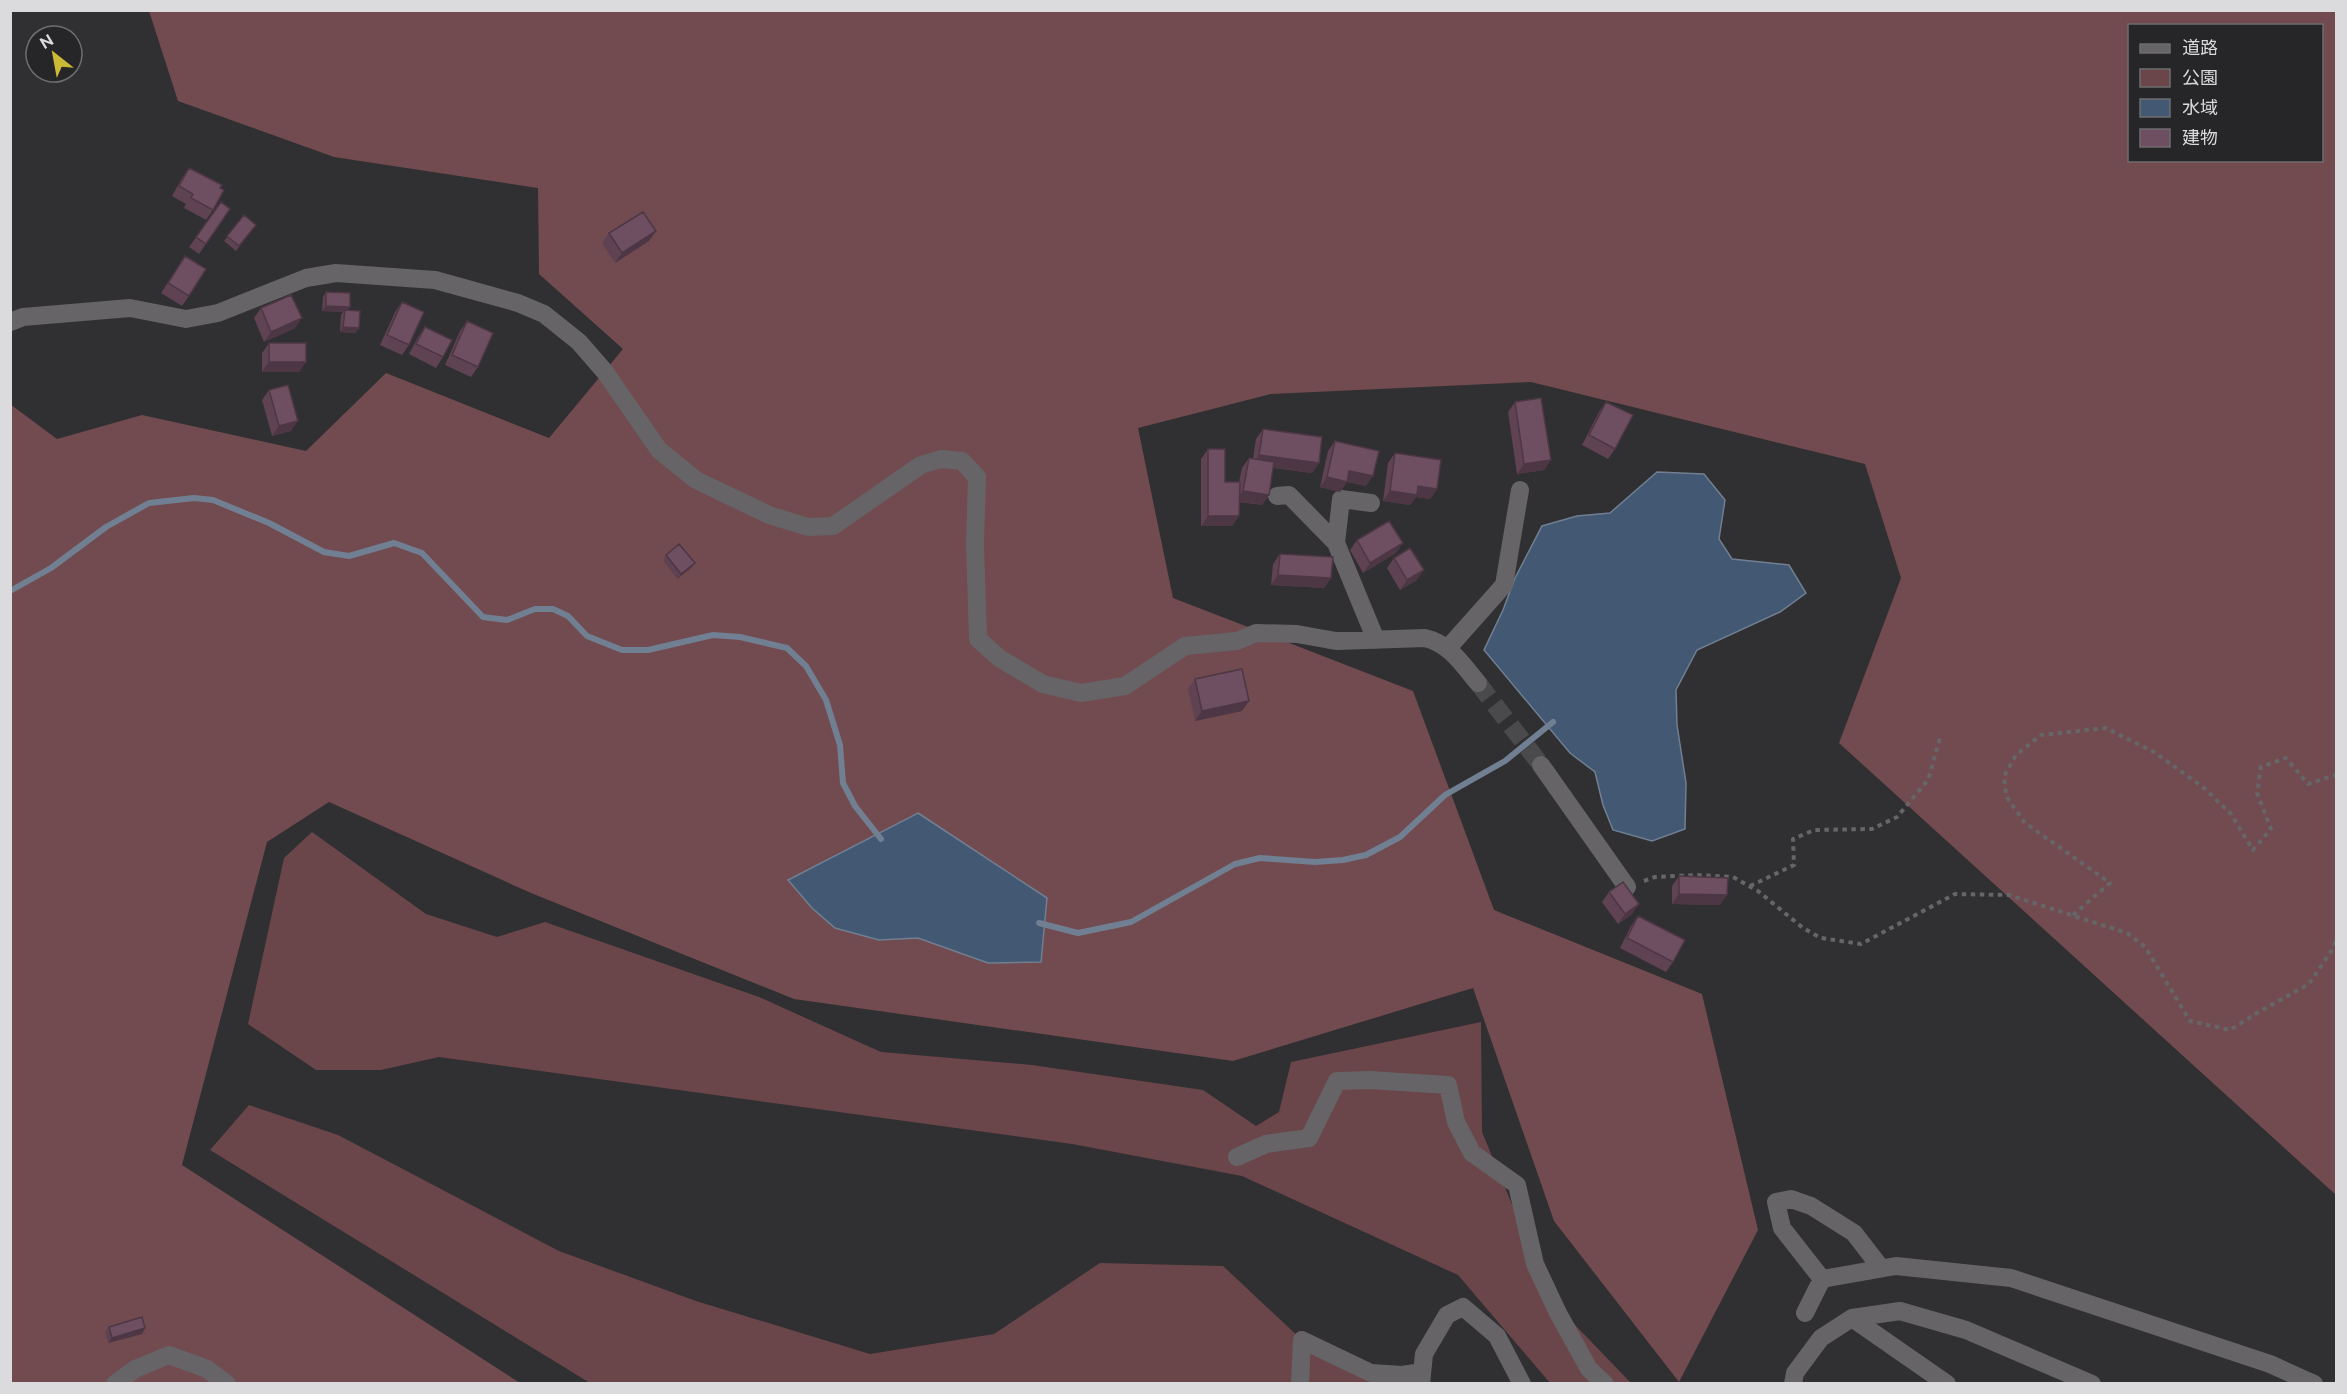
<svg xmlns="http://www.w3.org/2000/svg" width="2347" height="1394" viewBox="0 0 2347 1394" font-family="Raleway,'Noto Sans JP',sans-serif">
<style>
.green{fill:#6a464a}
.forest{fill:#714b4f;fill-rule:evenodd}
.water{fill:#435873;stroke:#717f92;stroke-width:1.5}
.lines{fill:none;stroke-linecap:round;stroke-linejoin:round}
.stream{stroke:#717f92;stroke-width:6}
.minor-tunnel{stroke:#4a494b;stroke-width:18;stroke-dasharray:18 9;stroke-linecap:butt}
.path{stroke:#666567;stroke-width:4;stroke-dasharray:4.5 4.5;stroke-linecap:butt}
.minor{stroke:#666467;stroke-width:18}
.wall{fill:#5f4353}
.shaded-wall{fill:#4d3744}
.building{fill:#6e4e61;stroke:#4d3744;stroke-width:1.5}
</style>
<rect width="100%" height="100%" fill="#302f31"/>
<path class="green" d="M 312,832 L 426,914 L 497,937 L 545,922 L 759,997 L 881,1052 L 1032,1065 L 1203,1090 L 1256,1126 L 1279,1112 L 1291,1062 L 1481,1022 L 1482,1132 L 1552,1301 L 1631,1383 L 1550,1383 L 1458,1275 L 1242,1176 L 1072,1144 L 439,1057 L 381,1070 L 316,1070 L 248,1024 L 284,858 Z
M 249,1105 L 338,1135 L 559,1251 L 696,1301 L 870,1354 L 994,1334 L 1100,1263 L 1223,1266 L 1302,1340 L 1421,1383 L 590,1383 L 210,1150 Z"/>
<path class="forest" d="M 149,11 L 2336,11 L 2336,1195 L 1839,743 L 1901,578 L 1865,464 L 1531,382 L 1271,394 L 1138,428 L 1173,598 L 1413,691 L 1494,910 L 1702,994 L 1758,1230 L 1679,1382 L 1554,1221 L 1473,988 L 1233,1061 L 794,999 L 531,893 L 329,802 L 267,842 L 182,1165 L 520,1383 L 11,1383 L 10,404 L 57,439 L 142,415 L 306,451 L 386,373 L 549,438 L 623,349 L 539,274 L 538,188 L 334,157 L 178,101 ZM 2130,26 L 2322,26 L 2322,160 L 2130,160 Z"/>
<path class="water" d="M 1657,472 L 1704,474 L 1725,500 L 1719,539 L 1732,559 L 1789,565 L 1806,593 L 1780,612 L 1697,650 L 1676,690 L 1677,725 L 1686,783 L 1685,829 L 1652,841 L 1613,830 L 1603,805 L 1595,772 L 1570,753 L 1484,650 L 1503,610 L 1515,578 L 1542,526 L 1577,516 L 1610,513 Z
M 918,813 L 1047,898 L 1041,962 L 988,963 L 918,938 L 879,940 L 835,928 L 812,908 L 788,880 Z"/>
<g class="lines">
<path class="stream" d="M 10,591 L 51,568 L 106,527 L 149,503 L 194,498 L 213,500 L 269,523 L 324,552 L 349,556 L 394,543 L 422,553 L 483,617 L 507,620 L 535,609 L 553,609 L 568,616 L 587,636 L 622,650 L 648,650 L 713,635 L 740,637 L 787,648 L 806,666 L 826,700 L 840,745 L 843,783 L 855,806 L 881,839
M 1039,923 L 1078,933 L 1131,922 L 1235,864 L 1260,858 L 1315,862 L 1343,860 L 1366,855 L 1400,837 L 1445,795 L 1505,761 L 1553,722"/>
<path class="minor-tunnel" d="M 1478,683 L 1541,765"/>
<path class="path" d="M 1644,881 L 1655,877 L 1696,875 L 1733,877 L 1758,891 L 1803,928 L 1821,938 L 1861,944 L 1955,894 L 2009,895 L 2127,933 L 2145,947 L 2190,1021 L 2230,1030 L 2257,1013 L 2309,984 L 2332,950 L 2336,940
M 1750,886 L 1794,865 L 1793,839 L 1814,830 L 1872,829 L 1897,817 L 1928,780 L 1940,738
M 2073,915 L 2110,883 L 2025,823 L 2006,796 L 2004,776 L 2016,755 L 2041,735 L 2106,728 L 2154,752 L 2204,788 L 2231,814 L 2253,850 L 2271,829 L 2257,793 L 2261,767 L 2286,758 L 2308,784 L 2336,775"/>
<path class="minor" d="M 10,322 L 23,317 L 130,308 L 186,319 L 218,313 L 306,278 L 336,273 L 435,280 L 518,303 L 544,314 L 579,342 L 605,372 L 659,450 L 696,480 L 769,515 L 808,527 L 833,526 L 921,465 L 941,459 L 962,461 L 977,477 L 975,544 L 978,639 L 999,658 L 1043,684 L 1081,693 L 1125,686 L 1185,646 L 1237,641 L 1256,633 L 1297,634 L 1336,641 L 1425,638 C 1450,644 1462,664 1478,683
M 1277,496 L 1289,495 L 1336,543 L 1376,640
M 1336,543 L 1341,499 L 1371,503
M 1448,648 L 1504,585 L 1520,490
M 1541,765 L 1627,887
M 1237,1157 L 1266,1144 L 1309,1138 L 1337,1081 L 1370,1080 L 1448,1085 L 1456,1122 L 1472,1153 L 1517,1185 L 1535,1264 L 1558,1313 L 1589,1369 L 1605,1384
M 1822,1279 L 1782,1228 L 1776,1202 L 1791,1199 L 1811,1206 L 1854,1233 L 1881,1268
M 1805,1313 L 1822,1279 L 1896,1266 L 2011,1278 L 2270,1364 L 2314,1384
M 1852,1318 L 1947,1384
M 115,1384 L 135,1369 L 169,1355 L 207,1369 L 227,1384
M 1300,1384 L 1302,1340 L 1371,1373 L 1402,1375 L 1422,1372
M 1421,1384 L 1424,1354 L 1447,1315 L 1463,1307 L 1497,1336 L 1522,1384
M 1793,1384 L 1795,1373 L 1821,1338 L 1852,1318 L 1900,1311 L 1966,1330 L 2092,1384"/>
</g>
<path class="wall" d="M 189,168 L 220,188 L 213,210 L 206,220 L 184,208 L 186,204 L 172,196 L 182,178 Z
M 221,202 L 230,209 L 199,254 L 189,247 Z
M 244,215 L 256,225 L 236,251 L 224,241 Z
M 656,231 L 649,241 L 615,263 L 602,243 L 609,233 Z
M 185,256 L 189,296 L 182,306 L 161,293 Z
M 326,292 L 347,310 L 356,333 L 340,332 L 341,315 L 343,312 L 322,311 L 323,297 Z
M 402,302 L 409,345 L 402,355 L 380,345 L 395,312 Z
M 261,308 L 295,328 L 264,342 L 254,318 Z
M 467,321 L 478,367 L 471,377 L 445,365 L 460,331 Z
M 425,327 L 443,357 L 436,368 L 409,354 L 418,337 Z
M 269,343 L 306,362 L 299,372 L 262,372 L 262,353 Z
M 269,390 L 291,431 L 272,436 L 262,400 Z
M 1515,402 L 1551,460 L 1544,470 L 1517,474 L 1508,412 Z
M 1606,402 L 1615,449 L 1608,459 L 1582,445 L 1599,412 Z
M 1263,429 L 1319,463 L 1312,473 L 1273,468 L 1269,495 L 1262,505 L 1239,502 L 1239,516 L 1232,526 L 1201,526 L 1201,459 L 1208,449 L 1225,482 L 1239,482 L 1242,468 L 1249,458 L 1253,459 L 1256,439 Z
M 1335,441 L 1366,486 L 1347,482 L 1340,492 L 1320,487 L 1328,451 Z
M 1395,453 L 1437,489 L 1430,499 L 1416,497 L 1410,505 L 1383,501 L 1388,463 Z
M 1357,540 L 1396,553 L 1363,573 L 1350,550 Z
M 1280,554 L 1331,578 L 1324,588 L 1271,585 L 1273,564 Z
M 666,555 L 695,563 L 691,568 L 677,579 L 663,560 Z
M 1394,558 L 1417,580 L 1400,590 L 1387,568 Z
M 1195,679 L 1242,711 L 1195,721 L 1188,689 Z
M 1679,876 L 1720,905 L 1672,904 L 1672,886 Z
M 1609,892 L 1632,914 L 1618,924 L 1602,902 Z
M 1638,916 L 1673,962 L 1666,972 L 1620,948 L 1631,926 Z
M 109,1327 L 145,1328 L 142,1334 L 108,1343 L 105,1332 Z"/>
<path class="shaded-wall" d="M 656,231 L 649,241 L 615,263 L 622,253 Z
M 326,306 L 350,307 L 346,312 L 345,310 L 343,312 L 322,311 Z
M 302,318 L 295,328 L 264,342 L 271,332 Z
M 343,327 L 359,328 L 356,333 L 340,332 Z
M 269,362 L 306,362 L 299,372 L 262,372 Z
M 298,421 L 291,431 L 272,436 L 279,426 Z
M 1259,455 L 1319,463 L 1312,473 L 1252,465 Z
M 1551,460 L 1544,470 L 1517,474 L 1524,464 Z
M 1349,471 L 1373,476 L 1366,486 L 1347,482 L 1340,492 L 1320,487 L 1327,477 Z
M 1418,486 L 1437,489 L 1430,499 L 1416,497 L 1410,505 L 1383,501 L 1390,491 Z
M 1243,491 L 1269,495 L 1262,505 L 1236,501 Z
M 1208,516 L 1239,516 L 1232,526 L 1201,526 Z
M 1403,543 L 1396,553 L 1363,573 L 1370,563 Z
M 695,563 L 691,568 L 677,579 L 681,574 Z
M 1424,570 L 1417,580 L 1400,590 L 1407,580 Z
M 1278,575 L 1331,578 L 1324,588 L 1271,585 Z
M 1249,701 L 1242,711 L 1195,721 L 1202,711 Z
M 1679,894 L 1727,895 L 1720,905 L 1672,904 Z
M 1639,904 L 1632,914 L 1618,924 L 1625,914 Z
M 145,1328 L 142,1334 L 108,1343 L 112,1338 Z"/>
<path class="building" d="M 189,168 L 222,185 L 220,188 L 224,190 L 213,210 L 191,198 L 193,194 L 179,186 Z
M 221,202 L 230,209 L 206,244 L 196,237 Z
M 643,212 L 656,231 L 622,253 L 609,233 Z
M 244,215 L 256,225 L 239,246 L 227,236 Z
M 185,256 L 206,269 L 189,296 L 168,283 Z
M 326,292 L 350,293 L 350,307 L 326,306 Z
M 291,295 L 302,318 L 271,332 L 261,308 Z
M 402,302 L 424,312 L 409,345 L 387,335 Z
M 345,310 L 360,311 L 359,328 L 343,327 Z
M 467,321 L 493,333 L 478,367 L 452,355 Z
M 425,327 L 452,340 L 443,357 L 416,344 Z
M 269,343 L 306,343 L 306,362 L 269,362 Z
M 288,385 L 298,421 L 279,426 L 269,390 Z
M 1541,398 L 1551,460 L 1524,464 L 1515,402 Z
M 1606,402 L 1633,415 L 1615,449 L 1589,435 Z
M 1263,429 L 1322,437 L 1319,463 L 1259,455 Z
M 1335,441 L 1379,451 L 1373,476 L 1349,471 L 1347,482 L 1327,477 Z
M 1208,449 L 1225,449 L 1225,482 L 1240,482 L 1239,516 L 1208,516 Z
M 1395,453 L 1441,460 L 1437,489 L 1418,486 L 1417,495 L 1390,491 Z
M 1249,458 L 1274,462 L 1269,495 L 1243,491 Z
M 1389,521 L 1403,543 L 1370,563 L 1357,540 Z
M 679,544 L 695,563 L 681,574 L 666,555 Z
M 1410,548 L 1424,570 L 1407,580 L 1394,558 Z
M 1280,554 L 1333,557 L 1331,578 L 1278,575 Z
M 1242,669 L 1249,701 L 1202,711 L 1195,679 Z
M 1679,876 L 1728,878 L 1727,895 L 1679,894 Z
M 1623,882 L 1639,904 L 1625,914 L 1609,892 Z
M 1638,916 L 1685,940 L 1673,962 L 1627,938 Z
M 142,1317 L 145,1328 L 112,1338 L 109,1327 Z"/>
<rect width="2347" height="1394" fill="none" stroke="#dbdadc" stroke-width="24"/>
<rect x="2128" y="24" width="195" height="138" fill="#262527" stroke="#6e6d6f" stroke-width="1.5"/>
<rect x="2140" y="44" width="30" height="9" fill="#666467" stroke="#6e6d6f" stroke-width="1.5"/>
<text x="2182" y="54" font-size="18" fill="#dbdadc">道路</text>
<rect x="2140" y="69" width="30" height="18" fill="#6a464a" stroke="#6e6d6f" stroke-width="1.5"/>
<text x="2182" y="84" font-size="18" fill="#dbdadc">公園</text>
<rect x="2140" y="99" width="30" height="18" fill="#435873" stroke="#6e6d6f" stroke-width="1.5"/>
<text x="2182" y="114" font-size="18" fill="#dbdadc">水域</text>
<rect x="2140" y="129" width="30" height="18" fill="#6e4e61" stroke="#6e6d6f" stroke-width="1.5"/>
<text x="2182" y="144" font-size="18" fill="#dbdadc">建物</text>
<g transform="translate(54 54) rotate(329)"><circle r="28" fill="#262527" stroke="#6e6d6f" stroke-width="1.5"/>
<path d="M0-4.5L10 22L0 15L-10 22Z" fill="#ccb938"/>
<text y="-9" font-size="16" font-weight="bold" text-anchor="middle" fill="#dbdadc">N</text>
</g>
</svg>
